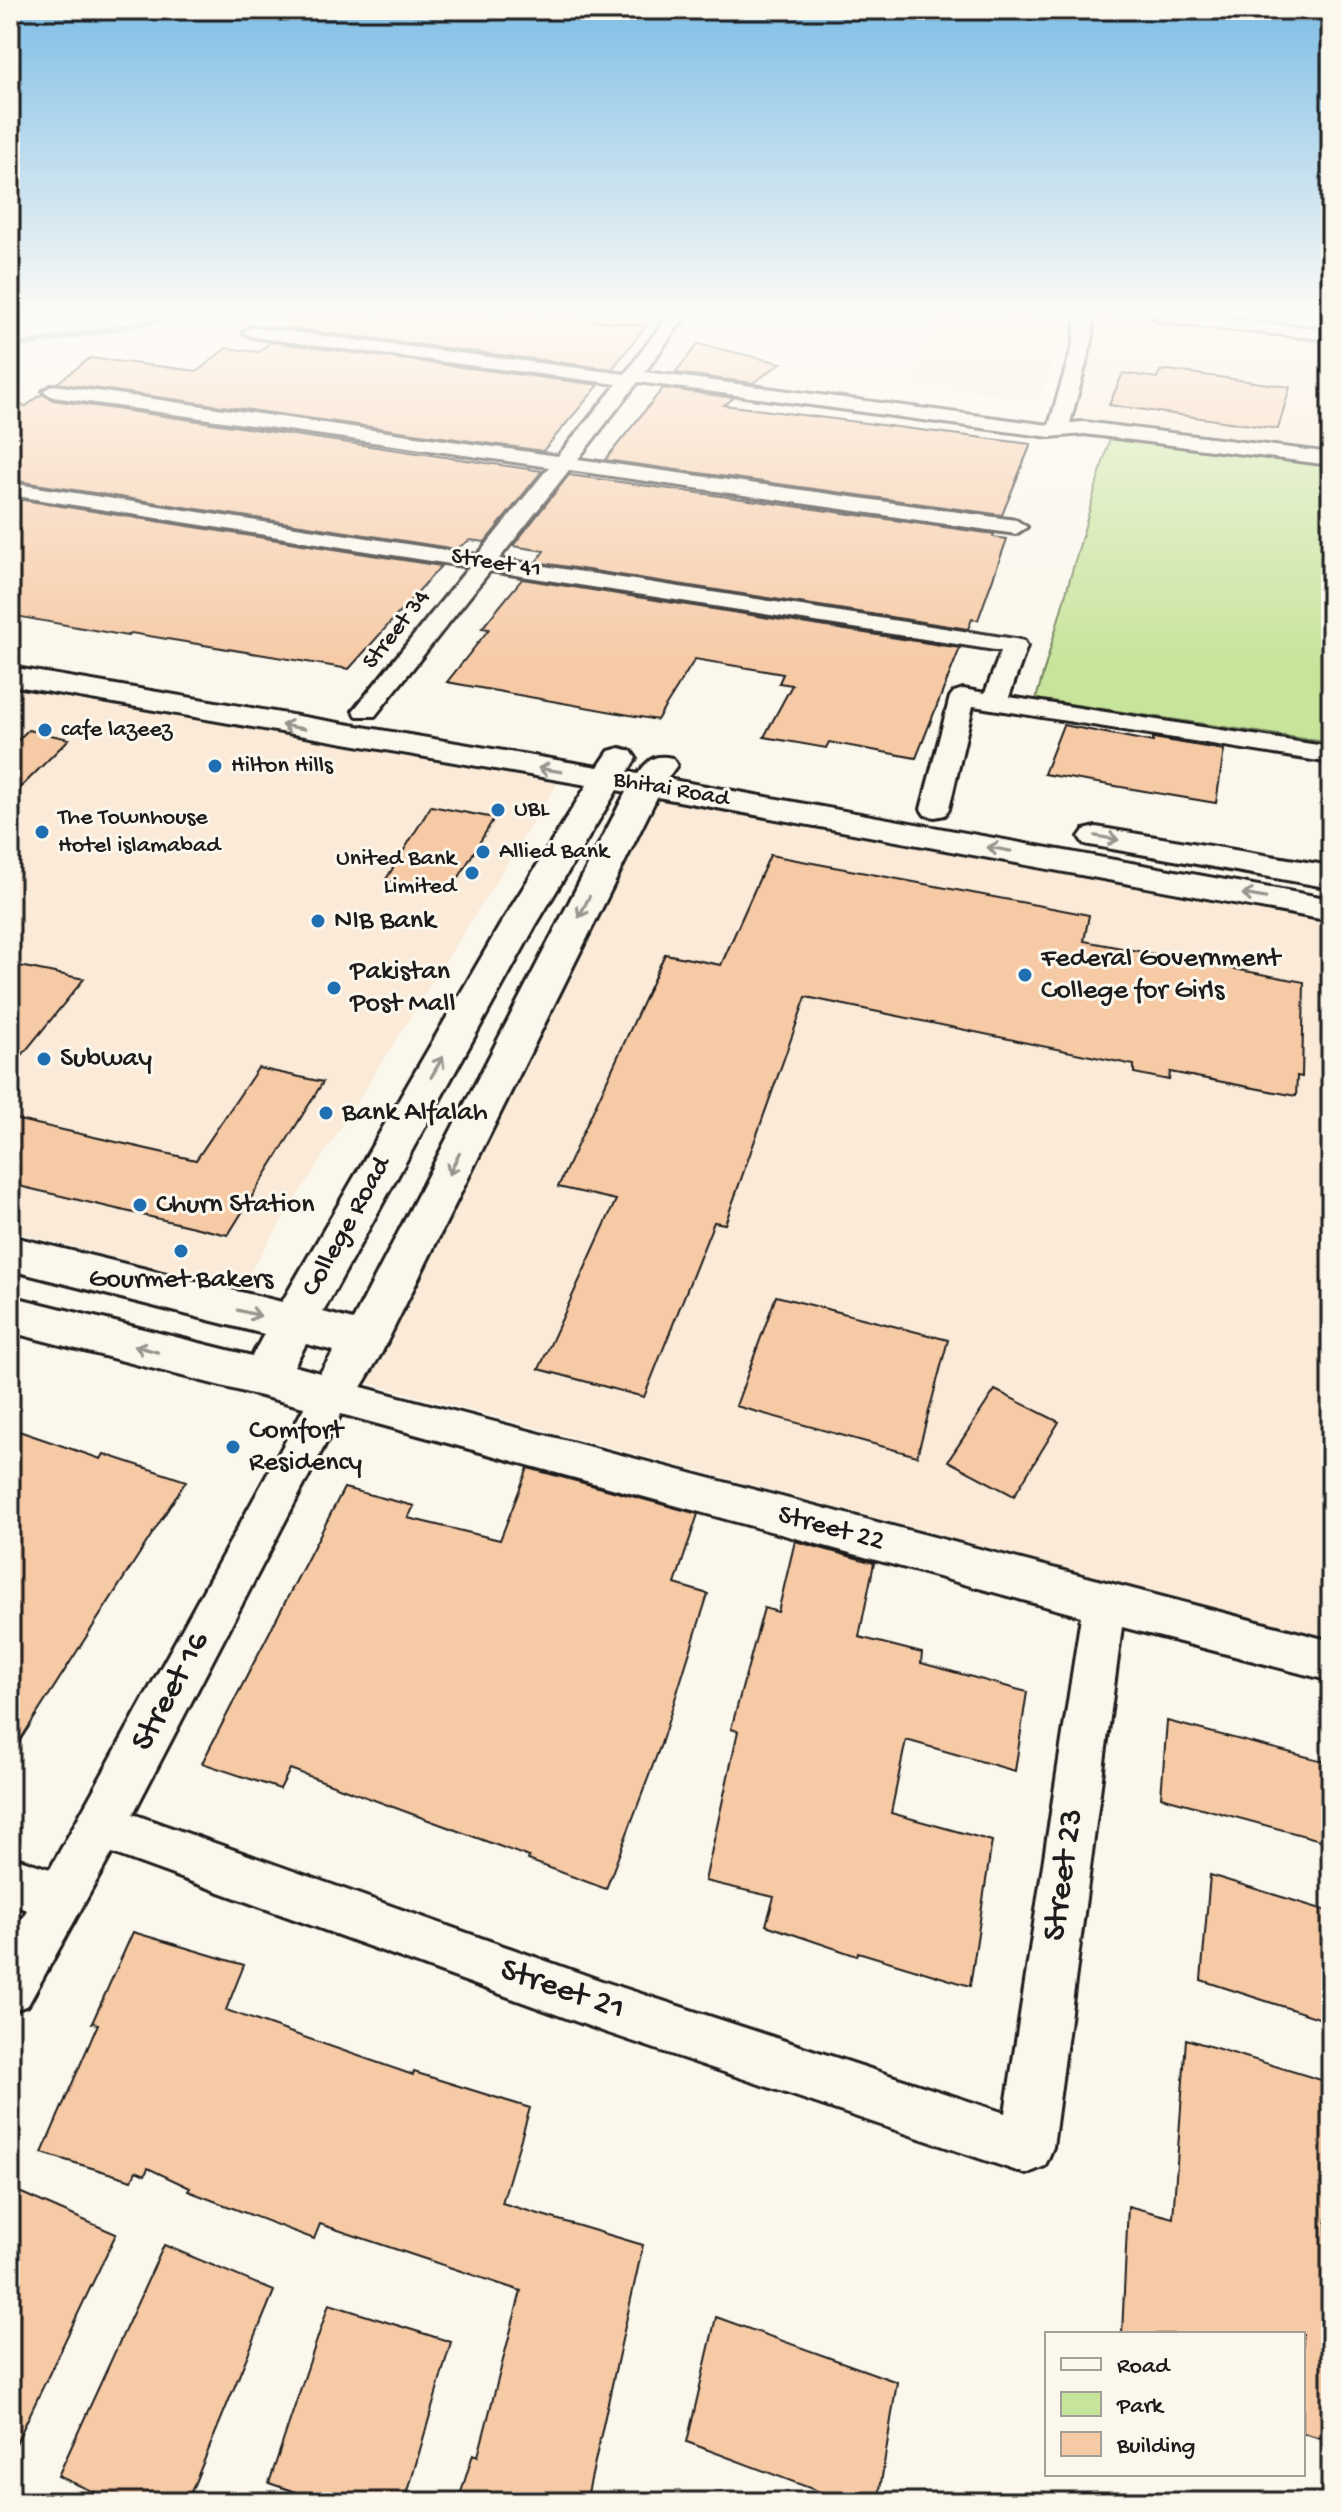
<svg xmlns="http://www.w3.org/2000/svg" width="1341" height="2512" viewBox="0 0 1341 2512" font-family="'Gochi Hand',sans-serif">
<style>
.built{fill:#faead7}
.green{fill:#c7e49b;stroke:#72805c;stroke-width:2}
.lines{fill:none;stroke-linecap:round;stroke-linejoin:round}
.stream{stroke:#598693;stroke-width:6}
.building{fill:#f7caa6;stroke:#1c1c1c;stroke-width:2}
.minor-casing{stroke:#1c1c1c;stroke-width:6}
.tertiary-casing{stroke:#1c1c1c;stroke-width:6}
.minor{fill:#fbf7ec;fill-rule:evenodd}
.tertiary{fill:#fbf7ec;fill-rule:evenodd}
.oneway{stroke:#97948e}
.poi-dot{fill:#1f6fb2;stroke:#fbf7ec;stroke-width:3}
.labels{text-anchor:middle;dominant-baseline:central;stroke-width:6;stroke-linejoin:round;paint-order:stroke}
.far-street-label{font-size:24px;fill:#1c1c1c;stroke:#fbf7ec}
.far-poi-label{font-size:24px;fill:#1c1c1c;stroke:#fbf7ec;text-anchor:start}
.poi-label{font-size:28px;fill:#1c1c1c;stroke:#fbf7ec;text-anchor:start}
.street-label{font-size:28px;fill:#1c1c1c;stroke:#fbf7ec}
.near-street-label{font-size:34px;fill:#1c1c1c;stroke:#fbf7ec}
</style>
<rect width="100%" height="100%" fill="#fbf7ec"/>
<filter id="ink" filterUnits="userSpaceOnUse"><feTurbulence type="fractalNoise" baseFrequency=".0125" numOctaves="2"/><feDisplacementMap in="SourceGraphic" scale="16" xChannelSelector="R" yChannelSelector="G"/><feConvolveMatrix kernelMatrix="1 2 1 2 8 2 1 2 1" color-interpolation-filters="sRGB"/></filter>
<g filter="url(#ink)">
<path class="built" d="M 942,317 L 1069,317 L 1040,400 L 909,383 Z
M 1090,317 L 1122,317 L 1331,338 L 1331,450 L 1055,416 Z
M 10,685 L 559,781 L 239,1289 L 10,1231 Z
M 636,796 L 1331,918 L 1331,1639 L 323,1371 Z"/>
<path class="green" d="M 1111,434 L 1331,462 L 1331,743 L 1036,699 Z"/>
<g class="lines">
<path class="stream" d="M 10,347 L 178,317"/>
</g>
<path class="building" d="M 291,317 L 569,317 L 646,326 L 612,369 L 287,328 Z
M 270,342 L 599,385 L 543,451 L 57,383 L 90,358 L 198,371 L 226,348 L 259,352 Z
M 698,344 L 781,363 L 753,383 L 675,373 Z
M 1168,370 L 1290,387 L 1278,429 L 1109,405 L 1123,373 L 1157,378 L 1160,371 Z
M 663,388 L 734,398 L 724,405 L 1031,444 L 1002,515 L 605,460 Z
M 42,394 L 53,400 L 542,471 L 485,542 L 470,540 L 456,549 L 10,480 L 10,404 L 26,406 Z
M 569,475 L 994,534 L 993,537 L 1007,539 L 978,620 L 972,619 L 968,629 L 536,562 L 544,551 L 513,546 Z
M 10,498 L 441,566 L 349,669 L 131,633 L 127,636 L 10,615 Z
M 522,579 L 960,648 L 916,758 L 829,742 L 826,748 L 764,737 L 792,685 L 779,683 L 783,674 L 695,659 L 657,720 L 447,682 L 489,629 L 482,628 Z
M 1063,725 L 1153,742 L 1153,738 L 1224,750 L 1216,803 L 1044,774 Z
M 28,730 L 69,739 L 10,798 L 10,748 Z
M 431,806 L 494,818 L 451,891 L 385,881 Z
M 770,855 L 1089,915 L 1084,941 L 1304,982 L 1302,1077 L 1297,1076 L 1296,1096 L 1170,1072 L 1169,1080 L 1134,1073 L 1134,1065 L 806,997 L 725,1224 L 714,1222 L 644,1397 L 539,1369 L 616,1200 L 558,1187 L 665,954 L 721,965 Z
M 10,964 L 84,979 L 10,1070 Z
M 258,1068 L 323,1082 L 228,1235 L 10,1184 L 10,1118 L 196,1160 Z
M 776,1296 L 948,1340 L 917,1456 L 736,1406 Z
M 995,1390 L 1059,1422 L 1014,1496 L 948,1461 Z
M 10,1428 L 101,1459 L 104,1454 L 186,1481 L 10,1756 Z
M 528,1468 L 698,1514 L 675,1584 L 708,1594 L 661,1744 L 606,1889 L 528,1860 L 529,1857 L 290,1769 L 280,1789 L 202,1763 L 344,1488 L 414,1506 L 408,1518 L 500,1540 Z
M 795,1541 L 874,1563 L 859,1637 L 922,1653 L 921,1663 L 1027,1692 L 1015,1771 L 906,1740 L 891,1813 L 992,1841 L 970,1986 L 858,1952 L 857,1956 L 766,1925 L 774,1897 L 705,1881 L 738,1731 L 731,1729 L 764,1608 L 778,1612 Z
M 1167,1721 L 1331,1763 L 1331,1843 L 1161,1797 Z
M 1210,1875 L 1331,1912 L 1331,2022 L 1201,1980 Z
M 133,1932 L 244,1965 L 226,2010 L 413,2075 L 414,2072 L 530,2108 L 502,2203 L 643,2245 L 586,2502 L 458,2502 L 473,2454 L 478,2456 L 521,2291 L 320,2224 L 314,2239 L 188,2191 L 190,2188 L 148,2168 L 145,2175 L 136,2171 L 132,2180 L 42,2153 L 98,2024 L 92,2023 Z
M 1186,2039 L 1331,2083 L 1331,2220 L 1326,2219 L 1331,2441 L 1303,2433 L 1303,2334 L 1122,2334 L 1128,2206 L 1173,2218 Z
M 10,2188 L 116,2234 L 10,2456 Z
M 164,2245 L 274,2291 L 187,2502 L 116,2502 L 58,2476 Z
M 329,2304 L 451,2342 L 405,2502 L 325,2502 L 269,2483 Z
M 716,2317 L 897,2382 L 878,2502 L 847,2502 L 687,2442 Z"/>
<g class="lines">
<g class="minor-casing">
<path id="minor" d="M 667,317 L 685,317 L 645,372 L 1049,425 L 1074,341 L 1076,317 L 1094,317 L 1092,341 L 1070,423 L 1084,422 L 1331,453 L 1331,465 L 1084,434 L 1050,437 L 638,382 L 578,459 L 1016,520 L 1027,527 L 1016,534 L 569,470 L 499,559 L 1015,639 L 1024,641 L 1027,646 L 1009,697 L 1331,747 L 1331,763 L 973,706 L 949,809 L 945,815 L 935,817 L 925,815 L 921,809 L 950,697 L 954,692 L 963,689 L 985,693 L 1001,651 L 490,571 L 375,716 L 357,716 L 353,711 L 469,567 L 10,495 L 10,483 L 478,555 L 549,467 L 53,397 L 43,391 L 53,385 L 558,456 L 617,384 L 252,337 L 243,332 L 252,327 L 625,374 Z
M 1152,317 L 1207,317 L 1331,330 L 1331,340 L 1161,322 Z
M 331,1379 L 1331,1641 L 1331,1681 L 1122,1627 L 1053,2147 L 1045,2166 L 1026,2174 L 605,2032 L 112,1853 L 28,2005 L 10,2012 L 10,1938 L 27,1910 L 10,1904 L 10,1856 L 50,1869 L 317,1384 ZM 341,1414 L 1081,1616 L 1005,2113 L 605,1982 L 133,1814 Z"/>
</g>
<g class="tertiary-casing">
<path id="tertiary" d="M 10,667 L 598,767 L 609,751 L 620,748 L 631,751 L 636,758 L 628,772 L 638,774 C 649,759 654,754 672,758 L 677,765 L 667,779 L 1331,899 L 1331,921 L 657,797 L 381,1354 L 348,1409 L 331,1414 L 10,1332 L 10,1296 L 252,1356 L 264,1334 L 10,1270 L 10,1236 L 282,1302 L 500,925 L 587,785 L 10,685 ZM 617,790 L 626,792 L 353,1320 L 323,1312 L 536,925 ZM 306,1344 L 334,1351 L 320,1373 L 294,1366 Z
M 1096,827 L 1331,866 L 1331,888 L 1084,844 L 1079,837 L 1084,830 Z"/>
</g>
<use href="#minor" class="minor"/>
<use href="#tertiary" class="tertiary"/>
</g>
<defs><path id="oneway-shaft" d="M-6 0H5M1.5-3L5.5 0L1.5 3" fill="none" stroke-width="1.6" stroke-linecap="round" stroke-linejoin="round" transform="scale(2)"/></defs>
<g class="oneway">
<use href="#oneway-shaft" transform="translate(293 727) rotate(-170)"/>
<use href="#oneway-shaft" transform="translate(550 770) rotate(-171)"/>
<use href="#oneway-shaft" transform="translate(1107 838) rotate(10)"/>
<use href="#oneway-shaft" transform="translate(999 849) rotate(-170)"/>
<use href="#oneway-shaft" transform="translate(1254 896) rotate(-170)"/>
<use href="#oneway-shaft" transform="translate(584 907) rotate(117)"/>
<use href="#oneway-shaft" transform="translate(437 1067) rotate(-60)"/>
<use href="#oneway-shaft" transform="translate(454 1164) rotate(117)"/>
<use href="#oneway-shaft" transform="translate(249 1313) rotate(14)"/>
<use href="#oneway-shaft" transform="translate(146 1349) rotate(-165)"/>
</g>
</g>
<linearGradient id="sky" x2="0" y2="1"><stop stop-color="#7fbee6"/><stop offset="0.47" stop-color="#fdfbf6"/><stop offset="1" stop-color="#fdfbf6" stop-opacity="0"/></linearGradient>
<rect width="1341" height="668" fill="url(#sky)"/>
<g class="poi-dot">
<circle cx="45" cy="730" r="8"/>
<circle cx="215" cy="766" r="8"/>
<circle cx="498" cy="810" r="8"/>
<circle cx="42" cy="832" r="8"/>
<circle cx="483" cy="852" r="8"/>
<circle cx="472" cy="873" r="8"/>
<circle cx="318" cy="921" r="8"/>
<circle cx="1025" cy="975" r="8"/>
<circle cx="334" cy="988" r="8"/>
<circle cx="44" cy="1059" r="8"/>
<circle cx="326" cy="1113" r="8"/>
<circle cx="140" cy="1205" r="8"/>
<circle cx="181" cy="1251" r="8"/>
<circle cx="233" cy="1447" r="8"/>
</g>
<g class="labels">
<g class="far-street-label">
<text transform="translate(496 564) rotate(9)">Street 41</text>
<text transform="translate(397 630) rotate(-52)">Street 34</text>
<text transform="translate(671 790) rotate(10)">Bhitai Road</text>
</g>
<g class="far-poi-label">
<text x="61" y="730">cafe lazeez</text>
<text x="231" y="766">Hilton Hills</text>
<text x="514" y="810">UBL</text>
<text x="58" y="818">The Townhouse<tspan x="58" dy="28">Hotel islamabad</tspan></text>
<text x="499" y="852">Allied Bank</text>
<text x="456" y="859" text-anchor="end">United Bank<tspan x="456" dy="28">Limited</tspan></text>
</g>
<g class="poi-label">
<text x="334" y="921">NIB Bank</text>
<text x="1041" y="959">Federal Government<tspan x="1041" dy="32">College for Girls</tspan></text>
<text x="350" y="972">Pakistan<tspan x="350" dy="32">Post Mall</tspan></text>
<text x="60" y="1059">Subway</text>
<text x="342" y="1113">Bank Alfalah</text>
<text x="156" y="1205">Churn Station</text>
<text x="181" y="1280" text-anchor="middle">Gourmet Bakers</text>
<text x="249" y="1431">Comfort<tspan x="249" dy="32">Residency</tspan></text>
</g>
<g class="street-label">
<text transform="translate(347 1227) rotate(-61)">College Road</text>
<text transform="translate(831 1529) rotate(15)">Street 22</text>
</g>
<g class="near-street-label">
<text transform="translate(172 1692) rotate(-62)">Street 16</text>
<text transform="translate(1065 1875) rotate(-82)">Street 23</text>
<text transform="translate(562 1991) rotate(19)">Street 21</text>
</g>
</g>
<rect width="1341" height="2512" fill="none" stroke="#fbf7ec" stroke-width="40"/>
<rect x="20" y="20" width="1301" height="2472" fill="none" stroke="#1c1c1c" stroke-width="3" filter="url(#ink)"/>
<rect x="1045" y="2332" width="260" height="144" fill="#fbf7ec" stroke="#a29f99" stroke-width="2"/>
<rect x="1061" y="2358" width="40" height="12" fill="#fbf7ec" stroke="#a29f99" stroke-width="2"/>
<text x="1117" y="2372" font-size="24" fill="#1c1c1c">Road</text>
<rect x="1061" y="2392" width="40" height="24" fill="#c7e49b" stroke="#a29f99" stroke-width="2"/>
<text x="1117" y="2412" font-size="24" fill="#1c1c1c">Park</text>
<rect x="1061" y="2432" width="40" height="24" fill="#f7caa6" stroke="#a29f99" stroke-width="2"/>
<text x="1117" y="2452" font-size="24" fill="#1c1c1c">Building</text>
</svg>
